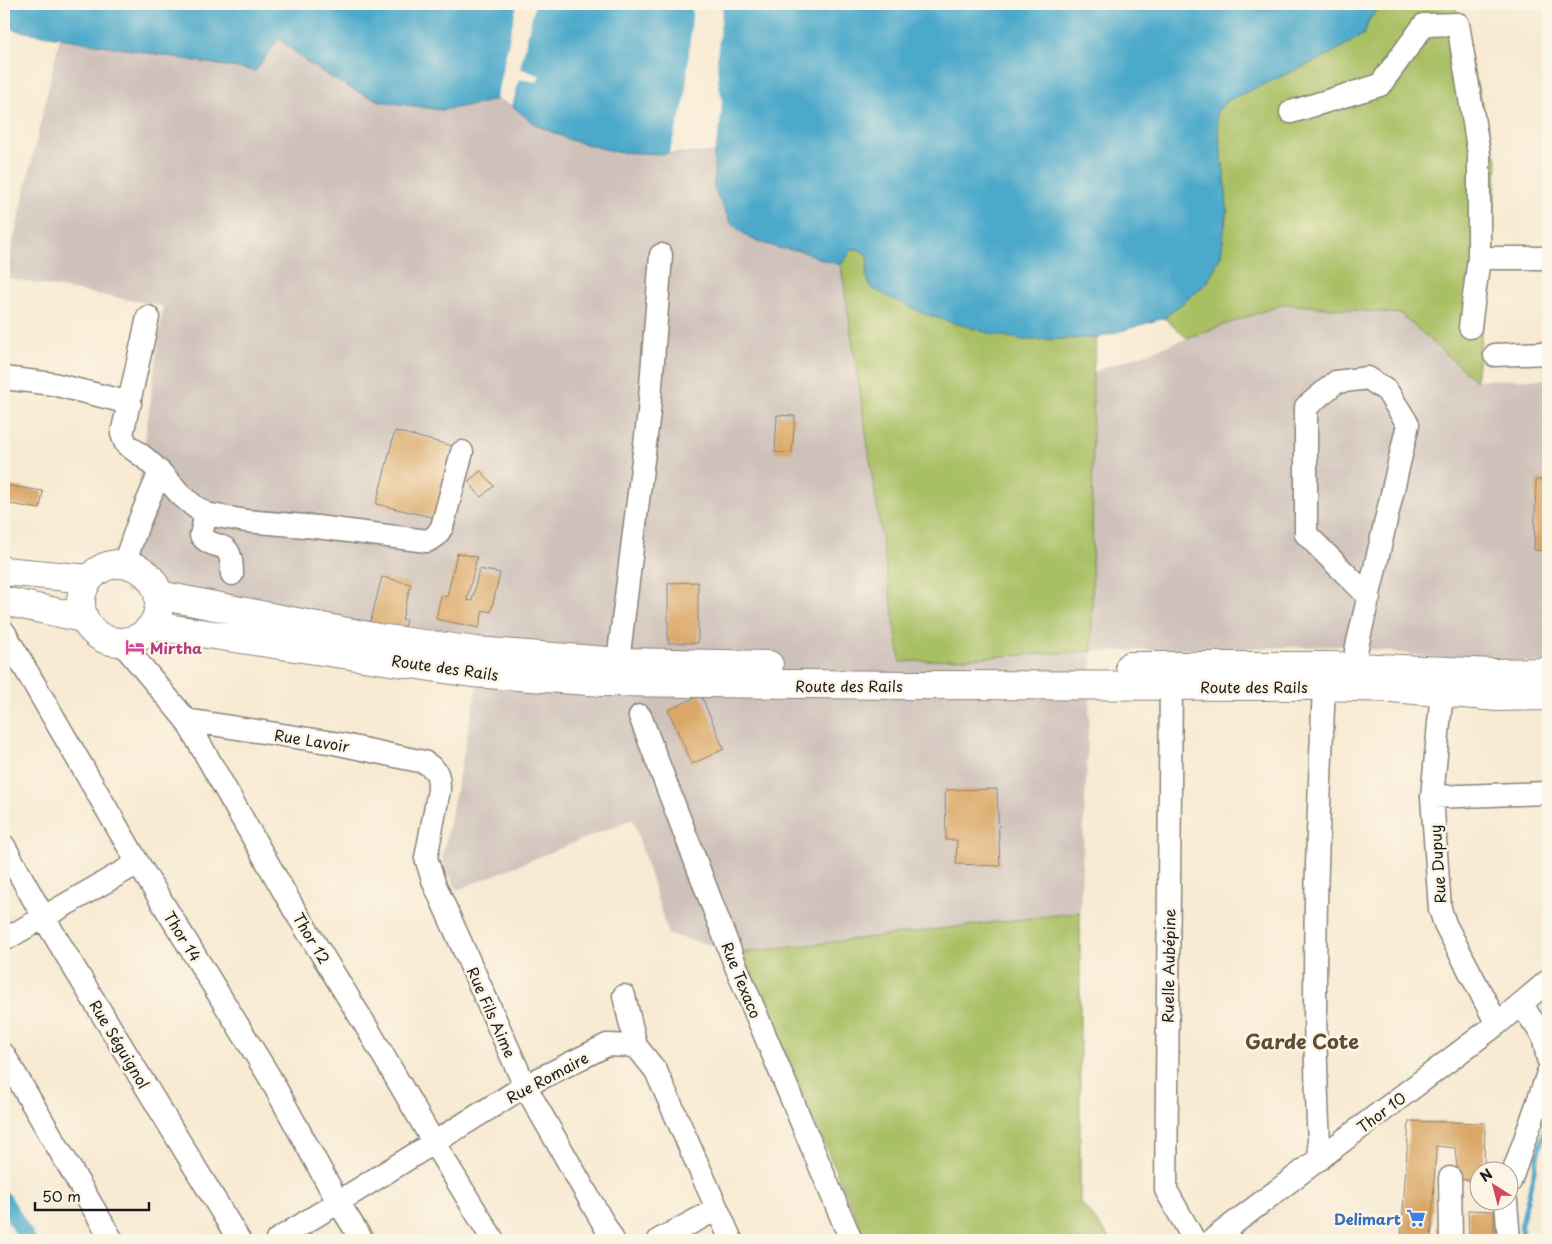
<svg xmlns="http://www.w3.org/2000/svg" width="1552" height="1244" viewBox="0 0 1552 1244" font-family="'Playpen Sans',sans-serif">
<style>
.industrial{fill:#cec1ba}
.green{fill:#a8bf64;stroke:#626e40}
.water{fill:#4ba9ca;stroke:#346273}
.pier{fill:#f8ead3}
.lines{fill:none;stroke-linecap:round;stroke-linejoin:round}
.stream{stroke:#4ba9ca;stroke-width:4.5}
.canal{stroke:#4ba9ca;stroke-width:16}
.building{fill:#daa766}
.minor-casing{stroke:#8a8378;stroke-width:25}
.major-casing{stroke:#8a8378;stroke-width:30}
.minor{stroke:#fff;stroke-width:22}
.major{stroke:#fff;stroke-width:28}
.labels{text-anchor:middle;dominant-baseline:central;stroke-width:5;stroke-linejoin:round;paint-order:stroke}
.hotel-label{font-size:15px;font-weight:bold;fill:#b23c85;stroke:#fcf5e5;text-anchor:start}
.street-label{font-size:15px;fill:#1c1c1c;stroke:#fcf5e5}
.shop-label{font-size:15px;font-weight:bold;fill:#366cbe;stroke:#fcf5e5;text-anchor:end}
.district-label{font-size:20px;font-weight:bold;fill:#5e4d36;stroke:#fcf5e5}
</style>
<rect width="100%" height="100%" fill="#fcf5e5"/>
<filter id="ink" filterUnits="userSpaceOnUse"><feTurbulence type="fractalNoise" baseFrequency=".02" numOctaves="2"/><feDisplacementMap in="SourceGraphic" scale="10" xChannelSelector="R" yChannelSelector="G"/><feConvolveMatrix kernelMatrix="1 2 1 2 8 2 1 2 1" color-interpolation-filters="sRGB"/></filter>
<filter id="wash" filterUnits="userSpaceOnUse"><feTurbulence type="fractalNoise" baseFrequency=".0096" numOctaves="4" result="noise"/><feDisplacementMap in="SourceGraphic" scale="20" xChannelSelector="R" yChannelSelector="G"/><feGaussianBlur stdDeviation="1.12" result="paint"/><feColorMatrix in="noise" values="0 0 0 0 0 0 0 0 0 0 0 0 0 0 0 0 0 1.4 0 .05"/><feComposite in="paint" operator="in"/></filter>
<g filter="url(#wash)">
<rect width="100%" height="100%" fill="#f8ead3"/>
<path class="industrial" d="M 60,37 L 254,71 L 279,39 L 308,63 L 480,104 L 496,99 L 512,106 L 536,125 L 570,140 L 616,152 L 663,154 L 669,153 L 714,153 L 713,166 L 714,189 L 731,223 L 749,238 L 778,248 L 801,251 L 823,260 L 841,265 L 899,662 L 1092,651 L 1093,372 L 1284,304 L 1401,314 L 1476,380 L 1548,379 L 1548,663 L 1451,660 L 1349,646 L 1092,651 L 1080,912 L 742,953 L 668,934 L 633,819 L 457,890 L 442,859 L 485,648 L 125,592 L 163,306 L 5,278 Z"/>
<path class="green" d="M 1386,4 L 1455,4 L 1497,160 L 1493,234 L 1476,381 L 1401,314 L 1284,304 L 1187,338 L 1164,318 L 1207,283 L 1221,255 L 1227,210 L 1225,180 L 1216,113 L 1226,101 L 1325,57 L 1349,43 L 1364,34 L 1369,20 L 1380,7 Z
M 852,249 C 871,249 868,262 866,275 L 1025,340 L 1097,338 L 1093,372 L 1092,651 L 900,662 L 841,265 Z
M 1080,912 L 1080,1202 L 1112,1240 L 866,1240 L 742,953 Z"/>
<path class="water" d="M 4,4 L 1386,4 L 1380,7 L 1369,20 L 1364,34 L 1349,43 L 1325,57 L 1226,101 L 1216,113 L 1225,180 L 1227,210 L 1221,255 L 1207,283 L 1164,318 L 1097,338 L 1025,340 L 992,334 L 924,314 L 871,288 L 866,275 L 869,259 L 866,254 L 858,249 L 852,249 L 841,265 L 823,260 L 801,251 L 778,248 L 749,238 L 731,223 L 714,189 L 714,153 L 669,153 L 663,154 L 616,152 L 570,140 L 536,125 L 512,106 L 496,99 L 480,104 L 441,110 L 380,101 L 356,91 L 332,78 L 308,63 L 279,39 L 255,71 L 14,30 Z"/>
<path class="pier" d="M 517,4 L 535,4 L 520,68 L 540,76 L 537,82 L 519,79 L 512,106 L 496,99 Z
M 693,4 L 723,4 L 717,56 L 718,81 L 722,99 L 720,126 L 714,153 L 669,153 L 685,100 Z"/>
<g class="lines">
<path class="stream" d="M 1524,1240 L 1521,1226 L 1548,1113"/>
<path class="canal" d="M 4,1200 L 28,1240"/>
</g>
<g id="blocks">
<path class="building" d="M 777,415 L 795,416 L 792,453 L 775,452 Z
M 395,431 L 453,446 L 435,518 L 376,504 Z
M 481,471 L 494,486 L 481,497 L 468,481 Z
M 1536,480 L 1548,480 L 1548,551 L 1534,550 Z
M 4,485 L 43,491 L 40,509 L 4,503 Z
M 457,553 L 477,557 L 467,600 L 472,601 L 479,569 L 500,573 L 491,612 L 483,610 L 479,628 L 436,619 L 441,595 L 447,597 Z
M 382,577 L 411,584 L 402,619 L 406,620 L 402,634 L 368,631 Z
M 698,582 L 698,643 L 668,643 L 668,583 Z
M 701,695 L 724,749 L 692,764 L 668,710 Z
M 997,789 L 1000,866 L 956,864 L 957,840 L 946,840 L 945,790 Z
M 1409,1121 L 1485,1123 L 1484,1172 L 1480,1172 L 1480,1181 L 1458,1179 L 1455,1148 L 1436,1146 L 1431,1240 L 1401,1240 Z
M 1468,1210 L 1494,1211 L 1494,1240 L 1469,1240 Z"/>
</g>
</g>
<g filter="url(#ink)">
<use href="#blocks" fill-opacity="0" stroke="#8a8378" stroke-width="1"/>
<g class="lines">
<g class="minor-casing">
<path id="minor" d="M 1291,112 L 1380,85 L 1424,25 L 1458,24 L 1479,154 L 1479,258 L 1470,327
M 1479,258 L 1548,258
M 1495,355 L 1548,353
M 4,378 L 53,384 L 130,403
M 160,472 L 181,495 L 194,506 L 206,514 L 246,521 L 317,527 L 427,541 L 436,536 L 442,527 L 462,452
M 206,514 L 201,535 C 215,554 232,534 232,574
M 124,564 L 138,524 L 160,472 L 145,458 L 126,444 L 122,434 L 148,317
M 4,632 L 138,863 L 269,1076 L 338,1202 L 362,1240
M 122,643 L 186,720 L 295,911 L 369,1031 L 434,1143 L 493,1240
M 1356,651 L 1408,424 L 1387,391 L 1368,378 L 1336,382 L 1306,407 L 1306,534 L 1369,597
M 619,653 L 649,412 L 661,255
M 1171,685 L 1166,1190 L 1194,1240
M 1442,692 L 1432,797 L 1440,909 L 1445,924 L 1497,1024
M 640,716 L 735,964 L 851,1240
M 186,720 L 334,743 L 424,762 C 437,770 439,773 439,790 L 426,858 L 434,883 L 525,1086 L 613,1240
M 1432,797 L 1548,793
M 4,846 L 44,918 L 239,1240
M 4,940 L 138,863
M 624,996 L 636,1046
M 1521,1004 L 1543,1036 L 1548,1059
M 4,1055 L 112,1240
M 1320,1159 C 1310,1002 1317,843 1324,686
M 1450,1178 L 1451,1240
M 1510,1182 L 1548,1073
M 1506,1202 L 1509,1240
M 277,1240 L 525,1086 L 607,1045 L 636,1046 L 656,1071 L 731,1240
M 659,1240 L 717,1209
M 1212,1240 L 1497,1024 L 1548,981"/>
</g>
<g class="major-casing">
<path id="major" d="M81 603a39 39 0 1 1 78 0a39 39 0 1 1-78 0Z
M 4,571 L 89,579
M 159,595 L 378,638 L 476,651 L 621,662 L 769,665
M 4,601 L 83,618
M 153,626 L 472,673 L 603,682 L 906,685 L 1324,686 L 1392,688 L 1498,697 L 1548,696
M 1130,666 L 1331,666 L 1494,673 L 1548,672"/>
</g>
<use href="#minor" class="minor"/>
<use href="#major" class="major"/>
</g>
</g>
<defs>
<g id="hotel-bare" transform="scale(1.5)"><path d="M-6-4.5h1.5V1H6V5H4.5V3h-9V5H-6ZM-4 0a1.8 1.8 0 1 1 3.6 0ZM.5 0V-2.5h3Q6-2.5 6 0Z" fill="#d1479c" stroke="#fcf5e5" stroke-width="2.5" paint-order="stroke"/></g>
<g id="supermarket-bare" transform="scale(1.5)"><path d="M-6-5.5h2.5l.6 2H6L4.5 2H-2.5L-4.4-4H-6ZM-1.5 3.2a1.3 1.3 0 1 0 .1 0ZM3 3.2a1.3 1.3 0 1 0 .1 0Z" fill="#3f7fe0" stroke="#fcf5e5" stroke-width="2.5" paint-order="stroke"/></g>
</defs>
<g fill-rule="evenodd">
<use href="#hotel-bare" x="135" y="647"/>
<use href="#supermarket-bare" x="1416" y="1218"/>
</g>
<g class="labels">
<g class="hotel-label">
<text x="150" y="647">Mirtha</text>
</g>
<g class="street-label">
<text transform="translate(445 667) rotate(8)">Route des Rails</text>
<text x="849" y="685">Route des Rails</text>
<text x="1254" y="686">Route des Rails</text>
<text transform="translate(312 740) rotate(9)">Rue Lavoir</text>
<text transform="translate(1437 864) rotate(-94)">Rue Dupuy</text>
<text transform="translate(183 936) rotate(58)">Thor 14</text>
<text transform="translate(312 938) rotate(59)">Thor 12</text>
<text transform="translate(1168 966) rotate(-89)">Ruelle Aubépine</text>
<text transform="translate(742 980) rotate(68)">Rue Texaco</text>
<text transform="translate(492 1012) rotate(66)">Rue Fils Aime</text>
<text transform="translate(120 1044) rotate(59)">Rue Séguignol</text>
<text transform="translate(547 1077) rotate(-28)">Rue Romaire</text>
<text transform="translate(1381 1112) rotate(-37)">Thor 10</text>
</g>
<g class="shop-label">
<text x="1401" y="1218">Delimart</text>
</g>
<g class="district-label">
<text x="1302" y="1041">Garde Cote</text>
</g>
</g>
<rect width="1552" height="1244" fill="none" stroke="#fcf5e5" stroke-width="20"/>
<g transform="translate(1494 1186) rotate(324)"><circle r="24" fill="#fcf5e5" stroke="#a29e95"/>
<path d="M0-4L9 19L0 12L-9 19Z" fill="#d1495b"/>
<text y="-8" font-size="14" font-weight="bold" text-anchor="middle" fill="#1c1c1c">N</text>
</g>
<path d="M35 1202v8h114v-8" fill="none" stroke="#1c1c1c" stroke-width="2.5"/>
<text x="42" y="1202" font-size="15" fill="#1c1c1c" stroke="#fcf5e5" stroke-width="4" paint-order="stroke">50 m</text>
</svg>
